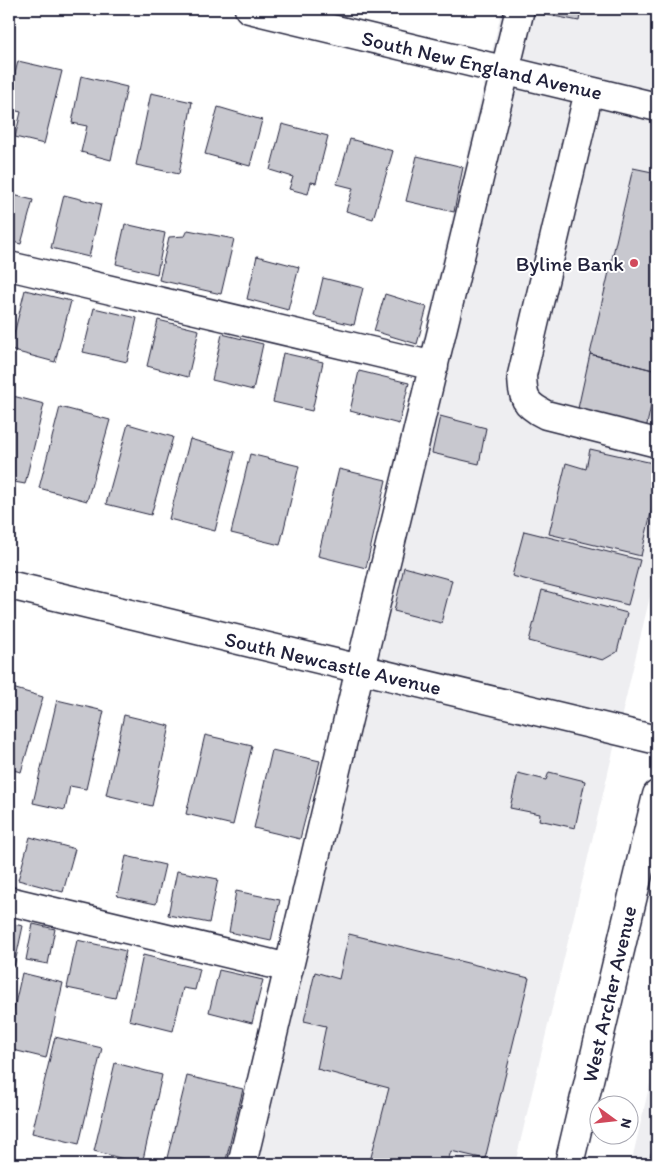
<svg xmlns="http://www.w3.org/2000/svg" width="666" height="1173" viewBox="0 0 666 1173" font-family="Itim,sans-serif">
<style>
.built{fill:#eeeef1}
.building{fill:#c8c8cf;stroke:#22223b}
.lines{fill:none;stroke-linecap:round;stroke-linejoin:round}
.minor-casing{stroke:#22223b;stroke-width:31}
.major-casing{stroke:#22223b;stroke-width:31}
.minor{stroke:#fff;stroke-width:28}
.major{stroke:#fff;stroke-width:28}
.poi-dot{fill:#d1495b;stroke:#fff;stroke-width:2}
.labels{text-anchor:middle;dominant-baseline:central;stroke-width:4;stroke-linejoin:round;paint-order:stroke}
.street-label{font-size:21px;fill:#22223b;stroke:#fff}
.poi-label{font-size:21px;fill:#22223b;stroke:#fff;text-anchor:end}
</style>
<rect width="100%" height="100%" fill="#fff"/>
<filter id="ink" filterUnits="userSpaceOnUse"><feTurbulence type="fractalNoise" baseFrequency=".02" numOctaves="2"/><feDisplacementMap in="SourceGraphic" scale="10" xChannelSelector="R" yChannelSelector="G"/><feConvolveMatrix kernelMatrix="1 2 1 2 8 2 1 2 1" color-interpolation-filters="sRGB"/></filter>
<g filter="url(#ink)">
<path class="built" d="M 502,9 L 657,9 L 657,567 L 515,1164 L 226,1164 Z
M 657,1053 L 657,1164 L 631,1164 Z"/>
<path class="building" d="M 539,9 L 581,9 L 579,21 L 538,13 Z
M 18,61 L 62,71 L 44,144 L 15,137 L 21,112 L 9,109 L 9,98 Z
M 81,76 L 127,87 L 111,160 L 81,152 L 87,126 L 72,123 Z
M 151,93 L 192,102 L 179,174 L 136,165 Z
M 218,107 L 262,120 L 250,166 L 205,154 Z
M 282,124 L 328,136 L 316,183 L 311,182 L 308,194 L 289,189 L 293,177 L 270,170 Z
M 350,139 L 393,151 L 373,219 L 346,211 L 353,188 L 337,184 Z
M 417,156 L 463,167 L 454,212 L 406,201 Z
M 633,168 L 657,173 L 657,371 L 590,354 Z
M 9,194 L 33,200 L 21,244 L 9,241 Z
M 64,195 L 101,204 L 89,257 L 51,248 Z
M 125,224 L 165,233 L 157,274 L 116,264 Z
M 188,230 L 234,239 L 221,294 L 159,280 L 169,237 L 185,236 Z
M 257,256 L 299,267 L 288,310 L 247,299 Z
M 323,278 L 363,288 L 354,325 L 314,316 Z
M 25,290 L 71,301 L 55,362 L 10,350 Z
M 385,294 L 427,307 L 417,344 L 374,331 Z
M 94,308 L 137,318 L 127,362 L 83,352 Z
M 158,320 L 199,330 L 188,377 L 147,366 Z
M 222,334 L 263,344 L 253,390 L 212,380 Z
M 283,353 L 323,362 L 312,411 L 273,402 Z
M 590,354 L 657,371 L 657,378 L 646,429 L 577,413 Z
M 359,371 L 409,383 L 399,424 L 350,411 Z
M 9,395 L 44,404 L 25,484 L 9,481 Z
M 60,407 L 110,420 L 87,501 L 39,488 Z
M 440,416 L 486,428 L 479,464 L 432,453 Z
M 128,424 L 173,437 L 151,515 L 106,504 Z
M 190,439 L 235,452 L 215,531 L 169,519 Z
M 590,449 L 657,464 L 657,487 L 641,556 L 549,534 L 566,463 L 586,469 Z
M 250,454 L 299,466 L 280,545 L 231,533 Z
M 339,469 L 386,480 L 366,568 L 318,556 Z
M 524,531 L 640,560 L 628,605 L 512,576 Z
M 404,567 L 452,580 L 441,623 L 394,611 Z
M 542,590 L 627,613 L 617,652 L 603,660 L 529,641 Z
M 9,687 L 43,697 L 21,772 L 9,769 Z
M 57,700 L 104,711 L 86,789 L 70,786 L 65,810 L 33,803 Z
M 124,715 L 170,726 L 152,806 L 106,795 Z
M 205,735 L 252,746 L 233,825 L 186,814 Z
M 272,750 L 320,761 L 300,839 L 254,828 Z
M 549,772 L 585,781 L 575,828 L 539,820 L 540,814 L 510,808 L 518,773 L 546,780 Z
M 30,837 L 75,849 L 63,892 L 18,880 Z
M 126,856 L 165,865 L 156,904 L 117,896 Z
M 177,871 L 218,879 L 209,923 L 168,915 Z
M 236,891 L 280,900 L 271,941 L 229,932 Z
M 9,923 L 23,926 L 14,967 L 9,966 Z
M 33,924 L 55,929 L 48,964 L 26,960 Z
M 349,934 L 529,978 L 485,1159 L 451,1151 L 447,1164 L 383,1164 L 370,1161 L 389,1088 L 317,1069 L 326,1026 L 304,1021 L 315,972 L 339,979 Z
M 77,940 L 126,951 L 115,998 L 67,988 Z
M 143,955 L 200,969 L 195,990 L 183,988 L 173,1031 L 129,1020 Z
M 219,970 L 263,980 L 252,1023 L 209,1012 Z
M 22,973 L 63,983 L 46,1058 L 9,1049 L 9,1031 Z
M 55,1037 L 102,1048 L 79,1144 L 32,1133 Z
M 115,1063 L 162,1075 L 142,1164 L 94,1151 Z
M 187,1076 L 243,1089 L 225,1164 L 176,1164 L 166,1162 Z
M 653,1145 L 657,1146 L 657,1164 L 649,1164 Z"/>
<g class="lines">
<g class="minor-casing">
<path id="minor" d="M 249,9 L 657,107
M 589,91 L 522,375 C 523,398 524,404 546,415 L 657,443
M 9,266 L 434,366
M 9,585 L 657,740
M 9,901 L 289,968
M 242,1164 L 360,669 L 520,9"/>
</g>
<g class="major-casing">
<path id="major" d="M 569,1164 L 657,795"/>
</g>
<use href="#minor" class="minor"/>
<use href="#major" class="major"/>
</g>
</g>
<circle class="poi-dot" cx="634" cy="263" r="5"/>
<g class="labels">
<g class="street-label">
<text transform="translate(482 65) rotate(13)">South New England Avenue</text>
<text transform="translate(333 663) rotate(13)">South Newcastle Avenue</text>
<text transform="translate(609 994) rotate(-77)">West Archer Avenue</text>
</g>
<g class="poi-label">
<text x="624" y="263">Byline Bank</text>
</g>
</g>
<rect width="666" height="1173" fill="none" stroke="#fff" stroke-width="30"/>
<rect x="15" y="15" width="636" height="1143" fill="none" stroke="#22223b" stroke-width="2" filter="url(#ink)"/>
<g transform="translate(614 1120) rotate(105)"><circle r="24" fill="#ffffff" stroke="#a7a7b1"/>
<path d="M0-4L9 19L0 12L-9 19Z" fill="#d1495b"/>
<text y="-8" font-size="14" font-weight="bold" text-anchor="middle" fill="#22223b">N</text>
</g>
</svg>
